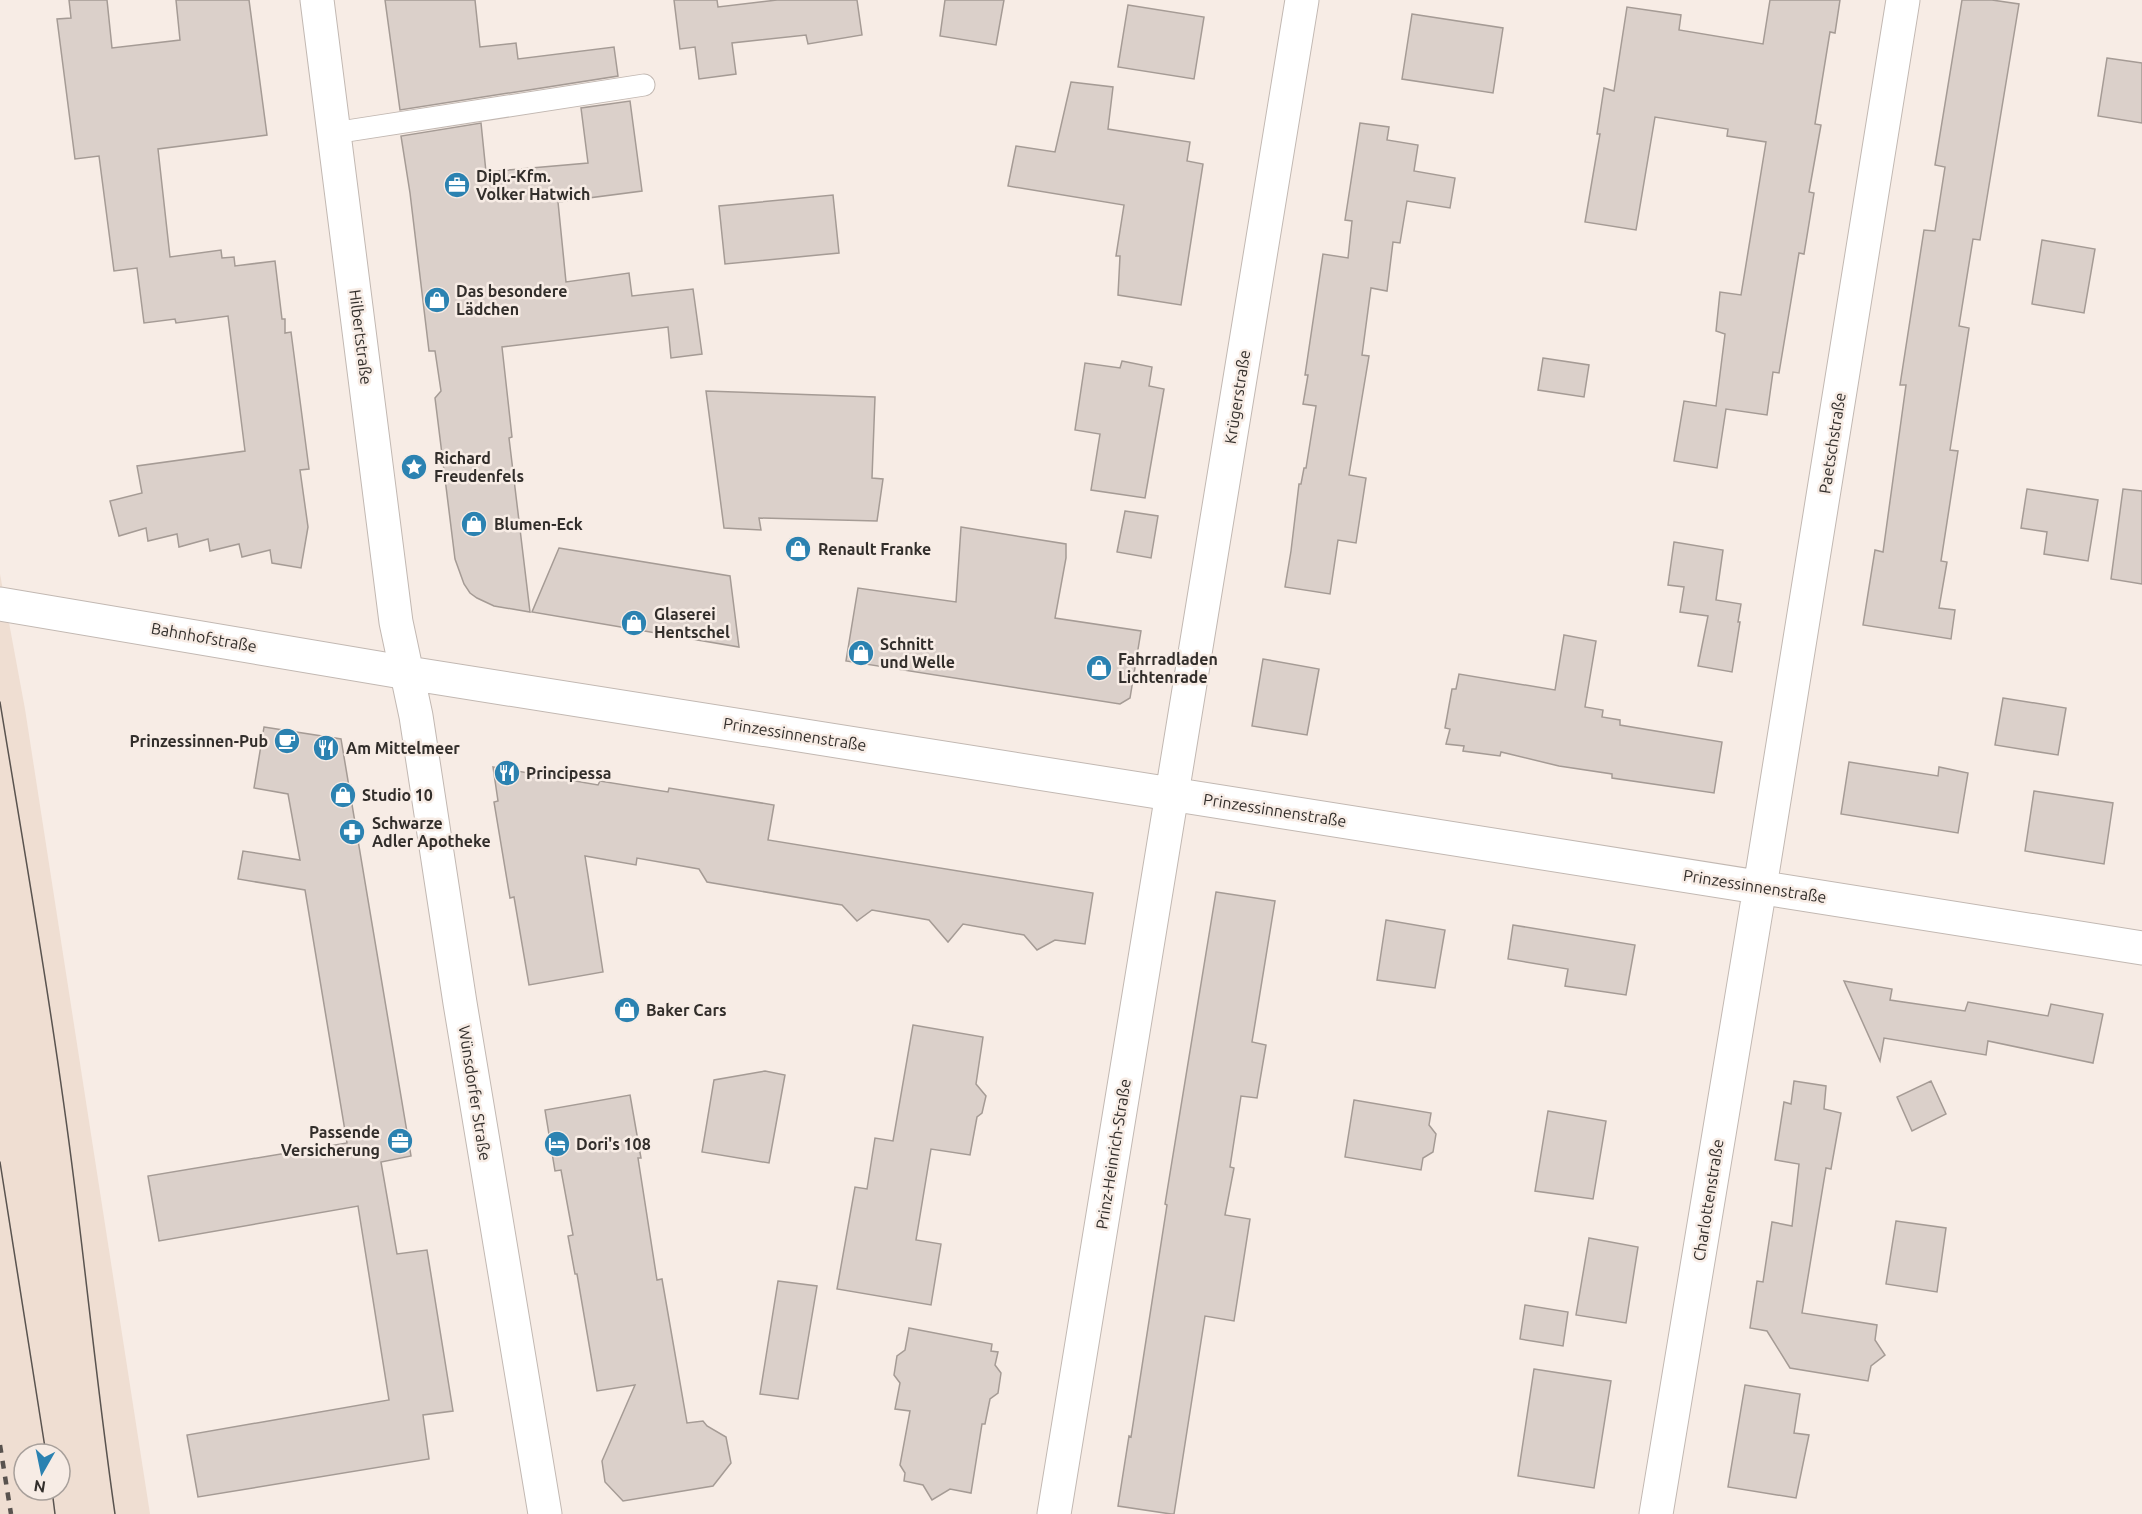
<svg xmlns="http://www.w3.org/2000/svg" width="2142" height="1514" viewBox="0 0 2142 1514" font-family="Ubuntu,sans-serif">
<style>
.built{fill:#efded2;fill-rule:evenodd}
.building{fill:#dbd0ca;stroke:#a59b95;stroke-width:1.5}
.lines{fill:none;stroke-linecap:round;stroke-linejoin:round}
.lane-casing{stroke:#c2b8b2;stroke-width:23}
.street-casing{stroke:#c2b8b2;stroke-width:35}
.secondary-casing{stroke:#c2b8b2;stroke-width:35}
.lane{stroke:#fff;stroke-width:21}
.street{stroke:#fff;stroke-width:33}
.secondary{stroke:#fff;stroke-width:33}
.tram{stroke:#59534f;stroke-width:1.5}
.rail{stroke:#59534f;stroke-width:4.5;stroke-dasharray:8 8;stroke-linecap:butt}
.labels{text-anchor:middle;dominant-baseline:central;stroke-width:5;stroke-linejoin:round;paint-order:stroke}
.poi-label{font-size:16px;font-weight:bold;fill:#322e2b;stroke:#f7ece5;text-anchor:start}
.street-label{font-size:16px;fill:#322e2b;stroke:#f7ece5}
</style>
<rect width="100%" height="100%" fill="#f7ece5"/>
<path class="built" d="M 0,574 L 25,709 L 150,1514 L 0,1514 ZM 24,1454 L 60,1454 L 60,1490 L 24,1490 Z"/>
<path class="building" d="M 69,0 L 107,0 L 112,48 L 180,40 L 176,0 L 249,0 L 267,135 L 158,149 L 170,257 L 221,250 L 222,258 L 234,257 L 235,266 L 275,261 L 282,319 L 285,319 L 285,333 L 291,332 L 309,469 L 300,470 L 308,527 L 301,568 L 272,563 L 270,550 L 242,557 L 239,544 L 210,551 L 208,539 L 179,547 L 177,534 L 148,541 L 146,528 L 119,536 L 110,501 L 142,493 L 137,466 L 245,451 L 228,316 L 176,323 L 175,319 L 144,323 L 137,268 L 114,271 L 99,156 L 75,159 L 57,19 L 71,18 Z
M 385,0 L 475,0 L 480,47 L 516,43 L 518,59 L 614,47 L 618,76 L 400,110 Z
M 674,0 L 717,0 L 718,7 L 777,0 L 857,0 L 862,35 L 808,44 L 806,35 L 732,43 L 736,74 L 699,79 L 695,47 L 680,49 Z
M 945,0 L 1004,0 L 996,45 L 940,36 Z
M 1770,0 L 1840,0 L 1835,33 L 1830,32 L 1815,124 L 1821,125 L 1809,192 L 1814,193 L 1804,254 L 1799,253 L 1779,373 L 1773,372 L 1767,415 L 1726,409 L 1717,468 L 1674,461 L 1684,401 L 1716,406 L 1725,334 L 1716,331 L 1720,292 L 1741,295 L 1766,142 L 1727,136 L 1728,129 L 1655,117 L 1636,230 L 1585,222 L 1600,134 L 1597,134 L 1604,88 L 1614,91 L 1627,7 L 1681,15 L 1679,30 L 1763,44 Z
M 1962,0 L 1992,0 L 2019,4 L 1980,240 L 1973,239 L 1959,326 L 1969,328 L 1950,450 L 1958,451 L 1941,561 L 1947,562 L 1939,608 L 1955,610 L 1951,639 L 1863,625 L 1875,550 L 1883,552 L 1906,385 L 1900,385 L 1924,230 L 1935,231 L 1945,167 L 1935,165 Z
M 1128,5 L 1204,17 L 1194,79 L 1118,67 Z
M 1412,14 L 1503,28 L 1493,93 L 1402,79 Z
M 2107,58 L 2142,63 L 2142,123 L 2098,116 Z
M 1071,82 L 1113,87 L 1108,129 L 1190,142 L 1187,161 L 1203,164 L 1181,305 L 1118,295 L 1120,256 L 1116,256 L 1124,205 L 1008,186 L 1016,146 L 1055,152 Z
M 630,101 L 642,191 L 558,202 L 566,282 L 629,273 L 632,296 L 693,289 L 702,354 L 671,358 L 668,327 L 502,347 L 512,437 L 509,438 L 530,612 L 494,606 L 477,598 L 470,593 L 464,584 L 455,559 L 435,398 L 441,391 L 435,351 L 429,351 L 410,193 L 401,136 L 481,123 L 486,172 L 588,163 L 581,108 Z
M 1360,123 L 1389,127 L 1387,140 L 1418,145 L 1414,171 L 1455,178 L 1450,208 L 1407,201 L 1400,243 L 1393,242 L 1387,291 L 1371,288 L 1362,355 L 1369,356 L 1349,475 L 1366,478 L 1356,543 L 1338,540 L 1330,594 L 1285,587 L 1291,551 L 1299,484 L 1301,484 L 1304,468 L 1306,468 L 1316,406 L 1303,404 L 1308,375 L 1305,375 L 1323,254 L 1348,258 L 1352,221 L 1345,220 Z
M 833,195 L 839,253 L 725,264 L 719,206 Z
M 2042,240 L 2095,249 L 2084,313 L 2032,304 Z
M 1543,358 L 1589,365 L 1584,397 L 1538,390 Z
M 1122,361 L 1152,367 L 1149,386 L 1164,389 L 1145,498 L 1091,490 L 1100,434 L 1075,430 L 1085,363 L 1120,368 Z
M 706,391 L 875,397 L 872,478 L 883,479 L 877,521 L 759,518 L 761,530 L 724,528 Z
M 2027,489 L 2098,500 L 2088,561 L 2044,554 L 2047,532 L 2021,528 Z
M 2123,489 L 2142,491 L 2142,584 L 2111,579 Z
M 1125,511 L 1158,516 L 1151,558 L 1117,552 Z
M 961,527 L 1066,544 L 1066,558 L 1055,618 L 1141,631 L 1130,698 L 1120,704 L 846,661 L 858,588 L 956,602 Z
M 1674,542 L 1723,550 L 1716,600 L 1741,604 L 1738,622 L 1740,622 L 1732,672 L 1698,666 L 1708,616 L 1680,612 L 1684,587 L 1668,585 Z
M 559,548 L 730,576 L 739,647 L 532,612 Z
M 1564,635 L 1596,641 L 1585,707 L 1603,710 L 1602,717 L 1620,720 L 1620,725 L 1722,742 L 1714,793 L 1612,778 L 1612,774 L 1559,766 L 1501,752 L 1500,756 L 1463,751 L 1464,746 L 1446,744 L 1450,729 L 1445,728 L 1452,689 L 1456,689 L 1459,674 L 1555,690 Z
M 1263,659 L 1319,669 L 1307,735 L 1252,726 Z
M 2003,698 L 2066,708 L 2058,755 L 1995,745 Z
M 264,727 L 341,739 L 411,1156 L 381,1162 L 397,1254 L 427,1250 L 453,1411 L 423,1415 L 429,1459 L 198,1497 L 187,1435 L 389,1400 L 358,1206 L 159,1241 L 148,1176 L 347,1143 L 305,890 L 238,879 L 243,851 L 300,860 L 288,794 L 254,788 Z
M 1849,762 L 1938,776 L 1939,767 L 1968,773 L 1958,833 L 1841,814 Z
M 493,767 L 598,785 L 600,781 L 668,792 L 669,788 L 774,805 L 768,840 L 1093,893 L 1085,944 L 1055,940 L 1037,950 L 1024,935 L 963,924 L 948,942 L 929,920 L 872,910 L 857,921 L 842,905 L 707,882 L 699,869 L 637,858 L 636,865 L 585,856 L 603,972 L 529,985 L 514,897 L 510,898 L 494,802 L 498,801 Z
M 2034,791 L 2113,803 L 2104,864 L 2025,851 Z
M 1216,892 L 1275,901 L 1252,1042 L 1266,1045 L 1257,1098 L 1241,1096 L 1230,1167 L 1234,1168 L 1225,1215 L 1250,1219 L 1234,1321 L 1205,1316 L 1174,1514 L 1171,1514 L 1118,1506 L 1129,1436 L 1131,1437 L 1167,1205 L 1165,1204 Z
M 1386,920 L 1445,930 L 1435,988 L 1377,980 Z
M 1513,925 L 1635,945 L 1626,995 L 1565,986 L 1568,969 L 1508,959 Z
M 1844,981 L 1892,989 L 1890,1000 L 1965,1011 L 1968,1002 L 2048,1016 L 2051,1004 L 2103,1014 L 2093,1063 L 1988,1041 L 1986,1055 L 1884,1038 L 1880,1061 Z
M 913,1025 L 983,1037 L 976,1084 L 986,1096 L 982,1113 L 977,1117 L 970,1155 L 931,1149 L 916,1240 L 941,1244 L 931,1305 L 837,1289 L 855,1187 L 867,1189 L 875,1138 L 893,1141 Z
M 765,1071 L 785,1075 L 769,1163 L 702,1152 L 714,1080 Z
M 1794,1081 L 1826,1086 L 1824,1109 L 1841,1113 L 1831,1169 L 1826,1168 L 1802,1313 L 1877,1325 L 1875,1340 L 1885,1355 L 1871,1366 L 1868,1381 L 1790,1368 L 1767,1331 L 1750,1328 L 1757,1281 L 1763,1282 L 1772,1222 L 1792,1226 L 1799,1164 L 1775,1160 L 1784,1102 L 1791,1104 Z
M 1931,1081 L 1946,1114 L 1912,1131 L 1897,1097 Z
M 630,1095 L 641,1158 L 638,1158 L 657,1280 L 662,1279 L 687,1423 L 703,1421 L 707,1426 L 726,1437 L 731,1463 L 713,1486 L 623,1501 L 605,1482 L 602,1461 L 635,1385 L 597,1391 L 577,1274 L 575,1274 L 568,1236 L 573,1235 L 561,1170 L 555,1171 L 545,1110 Z
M 1354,1100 L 1431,1113 L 1429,1125 L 1436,1134 L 1433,1152 L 1423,1158 L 1421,1170 L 1345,1157 Z
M 1548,1111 L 1606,1121 L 1593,1199 L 1535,1191 Z
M 1896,1221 L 1946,1228 L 1937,1292 L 1886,1284 Z
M 1589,1238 L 1638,1247 L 1626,1323 L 1576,1315 Z
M 778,1281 L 817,1286 L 798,1399 L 760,1394 Z
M 1525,1305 L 1568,1312 L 1563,1346 L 1520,1339 Z
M 909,1328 L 992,1344 L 991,1351 L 998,1352 L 995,1365 L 1001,1373 L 998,1393 L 990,1399 L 985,1424 L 982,1424 L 971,1493 L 950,1489 L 932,1500 L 923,1485 L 904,1481 L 905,1473 L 900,1465 L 910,1411 L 895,1409 L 900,1383 L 894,1375 L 897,1356 L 905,1350 Z
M 1534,1369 L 1611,1381 L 1594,1488 L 1518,1476 Z
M 1745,1385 L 1800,1394 L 1794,1433 L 1809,1435 L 1796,1498 L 1728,1487 Z"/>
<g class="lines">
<g class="lane-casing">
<path id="lane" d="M 334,133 L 644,85"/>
</g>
<g class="street-casing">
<path id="street" d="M 317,0 L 396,622 L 416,716 L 460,1003 L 545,1514
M 408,673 L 2142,948
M 1054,1514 L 1302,0
M 1656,1514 L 1760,887 L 1903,0"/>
</g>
<g class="secondary-casing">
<path id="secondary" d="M 0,604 L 408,673"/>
</g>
<use href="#lane" class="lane"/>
<use href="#street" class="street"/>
<use href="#secondary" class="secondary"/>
<path class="tram" d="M 0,702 C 26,861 54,1021 74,1181 C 88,1292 99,1403 115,1514
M 0,1162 L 46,1454
M 52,1490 L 55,1514"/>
<path class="rail" d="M 0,1445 L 11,1514"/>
</g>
<defs>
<g id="office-disc" transform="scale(1.35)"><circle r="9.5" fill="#2b82b1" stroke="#f7ece5"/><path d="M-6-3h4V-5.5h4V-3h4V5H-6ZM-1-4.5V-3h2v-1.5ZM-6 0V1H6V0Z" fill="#fff"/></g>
<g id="shop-disc" transform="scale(1.35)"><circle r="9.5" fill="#2b82b1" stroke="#f7ece5"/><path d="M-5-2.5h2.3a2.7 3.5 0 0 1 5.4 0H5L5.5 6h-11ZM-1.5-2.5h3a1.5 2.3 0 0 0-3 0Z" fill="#fff"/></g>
<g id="sight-disc" transform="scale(1.35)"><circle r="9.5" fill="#2b82b1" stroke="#f7ece5"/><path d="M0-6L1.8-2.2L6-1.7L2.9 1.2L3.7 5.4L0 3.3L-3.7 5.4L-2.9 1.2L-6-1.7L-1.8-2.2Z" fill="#fff"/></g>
<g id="cafe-disc" transform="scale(1.35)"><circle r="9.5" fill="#2b82b1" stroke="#f7ece5"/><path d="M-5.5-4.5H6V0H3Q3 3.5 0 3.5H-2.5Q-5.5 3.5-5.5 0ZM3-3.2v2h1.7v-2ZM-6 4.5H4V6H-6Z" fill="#fff"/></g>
<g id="restaurant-disc" transform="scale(1.35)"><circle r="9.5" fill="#2b82b1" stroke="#f7ece5"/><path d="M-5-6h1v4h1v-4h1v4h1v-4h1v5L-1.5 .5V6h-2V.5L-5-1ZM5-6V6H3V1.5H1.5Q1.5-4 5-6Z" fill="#fff"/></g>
<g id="pharmacy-disc" transform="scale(1.35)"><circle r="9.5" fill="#2b82b1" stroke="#f7ece5"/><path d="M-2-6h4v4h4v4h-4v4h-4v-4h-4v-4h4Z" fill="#fff"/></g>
<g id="hotel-disc" transform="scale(1.35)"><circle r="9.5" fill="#2b82b1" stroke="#f7ece5"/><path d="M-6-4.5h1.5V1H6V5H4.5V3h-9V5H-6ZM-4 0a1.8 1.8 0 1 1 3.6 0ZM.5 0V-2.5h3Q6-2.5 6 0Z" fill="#fff"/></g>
</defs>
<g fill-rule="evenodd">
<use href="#office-disc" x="457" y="185"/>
<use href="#shop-disc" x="437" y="300"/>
<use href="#sight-disc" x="414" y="467"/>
<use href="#shop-disc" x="474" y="524"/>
<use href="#shop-disc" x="798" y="549"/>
<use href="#shop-disc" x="634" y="623"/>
<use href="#shop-disc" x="861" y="653"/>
<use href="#shop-disc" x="1099" y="668"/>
<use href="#cafe-disc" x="287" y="741"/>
<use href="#restaurant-disc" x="326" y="748"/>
<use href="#restaurant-disc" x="507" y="773"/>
<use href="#shop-disc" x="343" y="795"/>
<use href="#pharmacy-disc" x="352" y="832"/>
<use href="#shop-disc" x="627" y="1010"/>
<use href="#office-disc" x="400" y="1141"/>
<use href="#hotel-disc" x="557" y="1144"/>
</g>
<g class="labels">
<g class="poi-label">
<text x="476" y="176">Dipl.-Kfm.<tspan x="476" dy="18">Volker Hatwich</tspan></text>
<text x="456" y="291">Das besondere<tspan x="456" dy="18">Lädchen</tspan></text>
<text x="434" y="458">Richard<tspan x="434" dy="18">Freudenfels</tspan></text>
<text x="494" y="524">Blumen-Eck</text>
<text x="818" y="549">Renault Franke</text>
<text x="654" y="614">Glaserei<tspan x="654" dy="18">Hentschel</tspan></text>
<text x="880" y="644">Schnitt<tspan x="880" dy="18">und Welle</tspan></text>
<text x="1118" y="659">Fahrradladen<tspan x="1118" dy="18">Lichtenrade</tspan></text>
<text x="268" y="741" text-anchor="end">Prinzessinnen-Pub</text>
<text x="346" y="748">Am Mittelmeer</text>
<text x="526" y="773">Principessa</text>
<text x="362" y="795">Studio 10</text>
<text x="372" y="823">Schwarze<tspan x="372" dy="18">Adler Apotheke</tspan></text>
<text x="646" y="1010">Baker Cars</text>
<text x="380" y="1132" text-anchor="end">Passende<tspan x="380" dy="18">Versicherung</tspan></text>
<text x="576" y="1144">Dori's 108</text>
</g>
<g class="street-label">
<text transform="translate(361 337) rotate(83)">Hilbertstraße</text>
<text transform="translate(1237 397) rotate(-81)">Krügerstraße</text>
<text transform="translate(1832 443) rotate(-81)">Paetschstraße</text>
<text transform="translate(204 637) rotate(10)">Bahnhofstraße</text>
<text transform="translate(795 734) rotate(9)">Prinzessinnenstraße</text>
<text transform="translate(1275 810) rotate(9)">Prinzessinnenstraße</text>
<text transform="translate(1755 886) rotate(9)">Prinzessinnenstraße</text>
<text transform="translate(475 1093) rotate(81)">Wünsdorfer Straße</text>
<text transform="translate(1113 1154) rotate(-81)">Prinz-Heinrich-Straße</text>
<text transform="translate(1708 1200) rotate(-81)">Charlottenstraße</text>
</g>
</g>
<g transform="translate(42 1472) rotate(189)"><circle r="28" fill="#f7ece5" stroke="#a8a09b" stroke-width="1.5"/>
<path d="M0-4.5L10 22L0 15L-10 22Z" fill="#2b82b1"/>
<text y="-9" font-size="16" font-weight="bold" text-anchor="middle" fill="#322e2b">N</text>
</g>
</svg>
